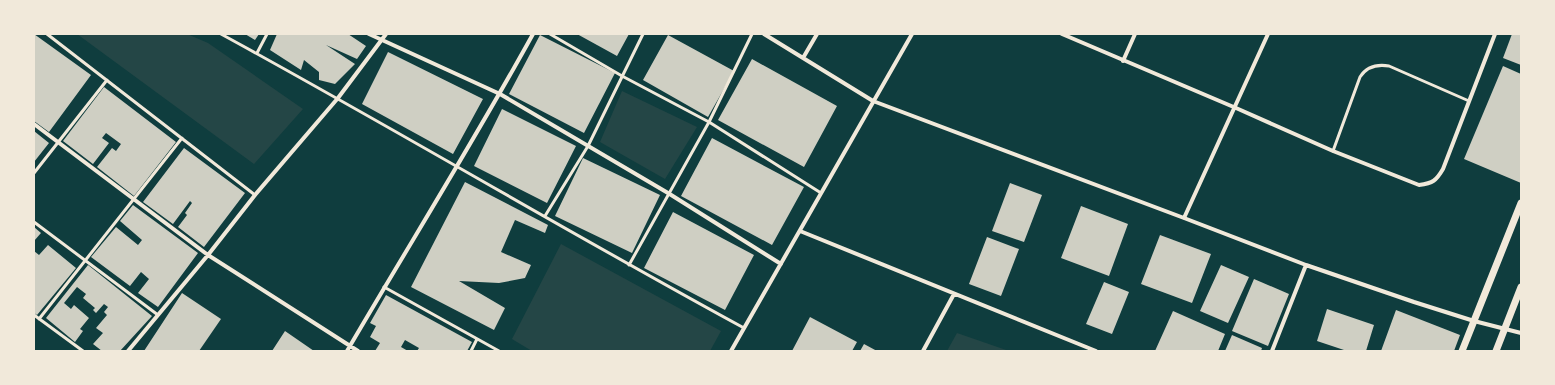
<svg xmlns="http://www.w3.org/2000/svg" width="1555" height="385" viewBox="0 0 1555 385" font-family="'PT Sans Narrow',sans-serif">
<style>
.green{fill:#244646}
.building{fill:#cfcfc3}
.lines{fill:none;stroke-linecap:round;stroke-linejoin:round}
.service{stroke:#f1e9da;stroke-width:3}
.minor{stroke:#f1e9da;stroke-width:4}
.tertiary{stroke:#f1e9da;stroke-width:7}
</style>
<rect width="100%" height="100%" fill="#0f3d3e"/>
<path class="green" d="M 77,34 L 187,34 L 208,43 L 303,109 L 254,164 Z
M 622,91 L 697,127 L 665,179 L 600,142 Z
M 561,244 L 721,331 L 710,351 L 532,351 L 512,339 Z
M 957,333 L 1009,351 L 947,351 Z"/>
<path class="building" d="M 34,34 L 91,75 L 49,132 L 34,121 Z
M 245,34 L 259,34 L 255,40 Z
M 277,34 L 348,34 L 366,46 L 357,59 L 326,45 L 355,64 L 335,84 L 319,80 L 319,72 L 304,60 L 301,70 L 270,50 Z
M 577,34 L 629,34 L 617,56 Z
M 1512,34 L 1521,34 L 1521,65 L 1503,58 Z
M 540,35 L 615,73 L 584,133 L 509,94 Z
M 668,35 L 734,71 L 708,117 L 643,80 Z
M 388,52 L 483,99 L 453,154 L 362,104 Z
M 752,59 L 837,106 L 804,167 L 718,120 Z
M 1503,66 L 1521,74 L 1521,183 L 1464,159 Z
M 104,87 L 176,142 L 134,196 L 97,167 L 112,148 L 116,151 L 121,144 L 106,133 L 102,138 L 109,143 L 93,164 L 63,141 Z
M 502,109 L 576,146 L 547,203 L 474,166 Z
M 34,131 L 49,143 L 34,162 Z
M 712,138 L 804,187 L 772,245 L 681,196 Z
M 184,148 L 245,193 L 204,247 L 178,227 L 187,215 L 185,213 L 192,203 L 190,201 L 173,224 L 143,202 Z
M 583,158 L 660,195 L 632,253 L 555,216 Z
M 465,182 L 548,225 L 545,233 L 515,220 L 501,252 L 531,265 L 525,278 L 499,283 L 459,281 L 505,308 L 494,330 L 411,287 Z
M 1010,183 L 1042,195 L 1024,242 L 992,231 Z
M 133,205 L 198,253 L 158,307 L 138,293 L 149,279 L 141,272 L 130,286 L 91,257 L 116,227 L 138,245 L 142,240 L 120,221 Z
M 1081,206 L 1128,224 L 1109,276 L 1061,258 Z
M 673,212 L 754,255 L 725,310 L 644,268 Z
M 34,227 L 41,233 L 34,241 Z
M 1160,235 L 1211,254 L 1192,303 L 1141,284 Z
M 987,237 L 1019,249 L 1001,296 L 969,284 Z
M 48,245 L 76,268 L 37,315 L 34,313 L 34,251 L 39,255 Z
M 88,265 L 152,316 L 120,351 L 102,351 L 93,344 L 103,333 L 96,328 L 107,315 L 104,312 L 108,307 L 104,304 L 96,313 L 93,310 L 95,308 L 83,298 L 86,294 L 77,287 L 64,303 L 71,309 L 74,305 L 89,318 L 80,329 L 83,331 L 75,342 L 46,318 Z
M 1221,265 L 1249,277 L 1228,323 L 1200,311 Z
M 1254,279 L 1289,294 L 1268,346 L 1232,331 Z
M 1104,282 L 1129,292 L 1112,334 L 1086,324 Z
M 182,293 L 221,319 L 199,351 L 144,351 Z
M 386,295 L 472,342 L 467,351 L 417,351 L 419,348 L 405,340 L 401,347 L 408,351 L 375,351 L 380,343 L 370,337 L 376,326 L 370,323 Z
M 1327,309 L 1374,325 L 1366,351 L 1347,351 L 1317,341 Z
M 1396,310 L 1460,335 L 1454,351 L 1381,351 Z
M 1173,311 L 1225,334 L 1218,351 L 1155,351 Z
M 810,317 L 857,342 L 852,351 L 792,351 Z
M 285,331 L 314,351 L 272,351 Z
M 1232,335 L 1262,348 L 1261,351 L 1225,351 Z
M 864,344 L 877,351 L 860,351 Z"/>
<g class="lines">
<path class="service" d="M 47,34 L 255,195
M 221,34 C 397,130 569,233 744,328
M 550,34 L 622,76 L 709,122 L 821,193
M 257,53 L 267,34
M 1333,151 L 1360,77 C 1367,66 1377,64 1389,66 L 1469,101
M 34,173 L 107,80
M 545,216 L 588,146 L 643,34
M 34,222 L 158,315
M 629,265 L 709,122 L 752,34
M 384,287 L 499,351
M 34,315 L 83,351
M 39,319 L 182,138
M 471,351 L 477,339"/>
<path class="minor" d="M 369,34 L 500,94 L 668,193 L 781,264
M 764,34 L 873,101 L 1184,218 L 1306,265 L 1414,302 L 1474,321 L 1521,333
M 1062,34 L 1236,108 L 1333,151 L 1419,185 C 1433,183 1436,181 1443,169 L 1495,34
M 803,58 L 817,34
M 1123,61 L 1135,34
M 34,124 L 208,255 L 358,351
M 1184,218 L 1268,34
M 800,231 L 1096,351
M 128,351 L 208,255 L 255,195 L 338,98 L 386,34
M 347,351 C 409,245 474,141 533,34
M 731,351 L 912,34
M 923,351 L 954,294
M 1272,351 L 1306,265"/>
<path class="tertiary" d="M 1462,351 L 1521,203
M 1496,351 L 1521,287"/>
</g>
<rect width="1555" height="385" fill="none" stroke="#f1e9da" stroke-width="70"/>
</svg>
